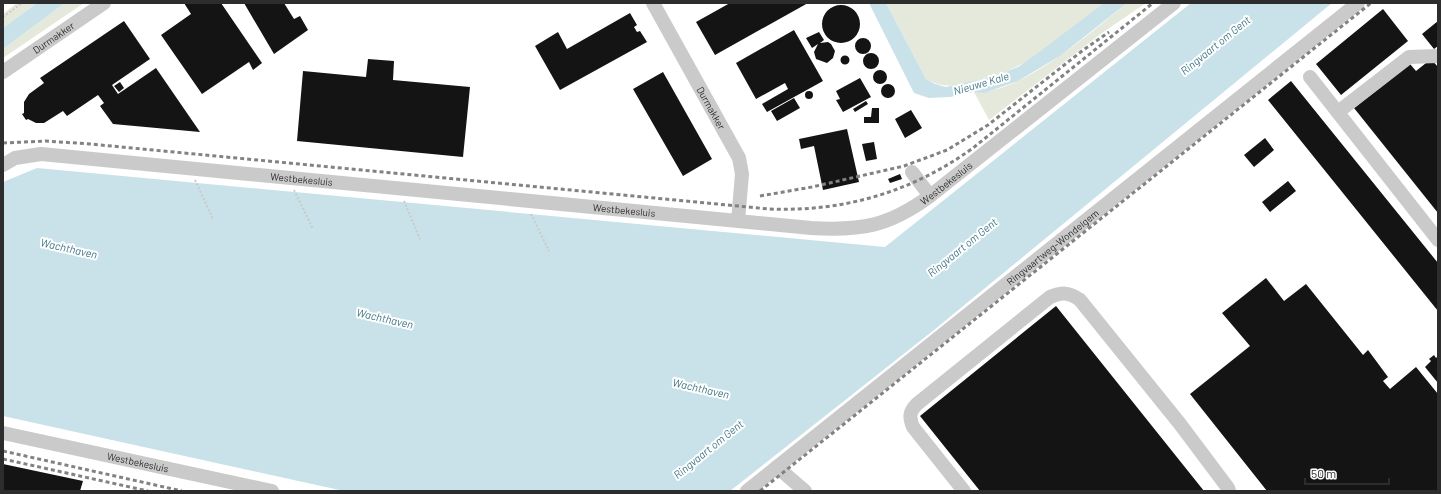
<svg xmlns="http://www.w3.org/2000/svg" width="1441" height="494" viewBox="0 0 1441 494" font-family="Barlow,sans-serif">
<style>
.green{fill:#e5e9dc}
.water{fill:#c9e1e8}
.building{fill:#141414}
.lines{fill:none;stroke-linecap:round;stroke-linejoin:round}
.path{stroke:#cacaca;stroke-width:2;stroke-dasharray:2 2;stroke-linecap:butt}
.minor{stroke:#cacaca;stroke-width:14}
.rail{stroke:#828282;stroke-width:3;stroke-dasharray:4 3;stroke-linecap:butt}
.labels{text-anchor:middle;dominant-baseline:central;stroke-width:4;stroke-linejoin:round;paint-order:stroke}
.street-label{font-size:10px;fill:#2d2d2d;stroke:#fff}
.water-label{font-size:11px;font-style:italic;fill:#427888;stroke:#fff}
</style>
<rect width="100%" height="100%" fill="#fff"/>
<path class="green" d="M 17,3 L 37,3 L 3,28 L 3,14 Z
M 65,3 L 84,3 L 3,58 L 3,49 Z
M 886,3 L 1104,3 C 1077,25 1049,50 1018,66 C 1005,73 990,77 975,81 C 956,86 944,89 926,79 Z
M 1127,3 L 1146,3 L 1102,33 L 989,120 L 974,92 C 1021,95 1091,32 1127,3 Z"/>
<path class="water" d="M 37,3 L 65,3 L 3,49 L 3,28 Z
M 869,3 L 886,3 L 926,79 L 935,84 L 946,87 L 992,77 L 1018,67 L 1038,53 L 1104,3 L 1127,3 L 1060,56 L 1018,81 L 984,93 L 974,92 L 950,97 L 929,98 L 914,93 Z
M 1191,3 L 1332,3 L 934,330 L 730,491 L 344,491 L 3,416 L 3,182 L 37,168 L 885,247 Z"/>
<path class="building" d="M 184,3 L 221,3 L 262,63 L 253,70 L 249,62 L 202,94 L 161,35 L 191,14 Z
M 244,3 L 284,3 L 294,19 L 300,16 L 308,30 L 274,54 Z
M 730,3 L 808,3 L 715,55 L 696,22 Z
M822 24a19 19 0 1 1 38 0a19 19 0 1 1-38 0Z
M 1383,9 L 1408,41 L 1341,95 L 1316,64 Z
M 630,13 L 637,25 L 634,27 L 637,32 L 640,31 L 647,42 L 560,90 L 535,46 L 558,32 L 567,49 Z
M 124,21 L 150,59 L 112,85 L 118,94 L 156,68 L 200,132 L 113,124 L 100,106 L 104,103 L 98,95 L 67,116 L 63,111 L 44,123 L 36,123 L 28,119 L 26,120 L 22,114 L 24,113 L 24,102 L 29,94 L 44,83 L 40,78 Z
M 1438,21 L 1438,46 L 1434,49 L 1422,34 Z
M 794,30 L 823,81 L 767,112 L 762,104 L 788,89 L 785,83 L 756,99 L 736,63 Z
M 819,32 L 824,40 L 820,43 L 828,42 L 831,44 L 835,51 L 833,58 L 827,63 L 816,59 L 814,52 L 818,44 L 812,48 L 806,38 Z
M855 46a8 8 0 1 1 16 0a8 8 0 1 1-16 0Z
M863 61a8 8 0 1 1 16 0a8 8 0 1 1-16 0Z
M840.5 60a4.5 4.5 0 1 1 9 0a4.5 4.5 0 1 1-9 0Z
M 368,59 L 394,61 L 393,80 L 470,87 L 463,157 L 297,141 L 303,71 L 366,77 Z
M 1431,59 L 1438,67 L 1438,213 L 1354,108 L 1410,64 L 1416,71 Z
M873 77a7 7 0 1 1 14 0a7 7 0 1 1-14 0Z
M 663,72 L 712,159 L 683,176 L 633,89 Z
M 860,78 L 871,97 L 843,112 L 836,100 L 840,99 L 836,91 Z
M 1291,81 L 1438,263 L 1438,311 L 1268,100 Z
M 120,82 L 124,88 L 119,92 L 114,86 Z
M881 91a7 7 0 1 1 14 0a7 7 0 1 1-14 0Z
M805 95a4 4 0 1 1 8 0a4 4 0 1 1-8 0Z
M 794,98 L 800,108 L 777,121 L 771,111 Z
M 866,101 L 868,104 L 855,112 L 853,109 Z
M 872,108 L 879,108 L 879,123 L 864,123 L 864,117 L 871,117 Z
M 911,110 L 922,128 L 905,138 L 895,119 Z
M 847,129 L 859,182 L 823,190 L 814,146 L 801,149 L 799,139 Z
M 1265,138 L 1274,150 L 1254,167 L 1244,155 Z
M 874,142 L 877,159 L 866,161 L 862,144 Z
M 900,174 L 902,179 L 890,183 L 888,179 Z
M 1288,181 L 1296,191 L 1270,212 L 1262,202 Z
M 1266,278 L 1284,301 L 1306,284 L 1363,355 L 1368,350 L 1388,377 L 1383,381 L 1390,389 L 1416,367 L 1438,394 L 1438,491 L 1267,491 L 1190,394 L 1250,346 L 1222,313 Z
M 1056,306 L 1204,491 L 980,491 L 920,416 Z
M 1434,355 L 1436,358 L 1438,356 L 1438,383 L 1425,367 L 1431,361 L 1429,359 Z
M 3,464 L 83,481 L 80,491 L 3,491 Z"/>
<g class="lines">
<path class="path" d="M 3,17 L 22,3
M 195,180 L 213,219
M 294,190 L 313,229
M 404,201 L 420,239
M 531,214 L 549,251"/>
<g class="minor">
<path id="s1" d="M 653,3 L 739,158 L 742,174 L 738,221"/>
<path id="s2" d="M 3,72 L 104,3"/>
<path d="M 1310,77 L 1438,240"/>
<path d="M 1338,112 L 1409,57 L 1438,56"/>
<path id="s3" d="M 3,165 L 15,158 L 41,154 L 811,228 C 862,231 889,226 930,196 L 1174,3"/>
<path d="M 912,172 L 930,196"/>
<path id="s4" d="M 3,433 L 272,491"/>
<path d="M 777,467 L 805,491"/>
<path id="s5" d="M 747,491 L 1358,3"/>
<path d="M 964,491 L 913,427 C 909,417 909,412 917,404 L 1050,297 C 1062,292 1069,292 1080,300 L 1180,424 L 1228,488 L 1229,491"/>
</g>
<path class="rail" d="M 3,143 L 46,141 L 90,144 L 769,209 C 844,212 912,192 973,148 L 1153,3
M 760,196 L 812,187 L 904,166 L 947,150 L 988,125 L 1082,51 L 1109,32
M 3,451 L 182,491
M 3,459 L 148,491
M 760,491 L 1371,3"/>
</g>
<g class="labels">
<g class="street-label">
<text stroke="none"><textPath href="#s2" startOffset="61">Durmakker</textPath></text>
<text stroke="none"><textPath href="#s1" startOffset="120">Durmakker</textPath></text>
<text stroke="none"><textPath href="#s3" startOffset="302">Westbekesluis</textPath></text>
<text stroke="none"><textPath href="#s3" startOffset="961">Westbekesluis</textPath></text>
<text stroke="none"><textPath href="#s3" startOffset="626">Westbekesluis</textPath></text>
<text stroke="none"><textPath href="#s5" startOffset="391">Ringvaartweg-Wondelgem</textPath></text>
<text stroke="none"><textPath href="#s4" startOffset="138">Westbekesluis</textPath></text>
</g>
<g class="water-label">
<text transform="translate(1215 45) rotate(-39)">Ringvaart om Gent</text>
<text transform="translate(981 83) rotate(-16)">Nieuwe Kale</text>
<text transform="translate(962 247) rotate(-39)">Ringvaart om Gent</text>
<text transform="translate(69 248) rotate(13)">Wachthaven</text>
<text transform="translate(385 318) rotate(13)">Wachthaven</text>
<text transform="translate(701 388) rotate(13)">Wachthaven</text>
<text transform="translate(708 449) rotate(-39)">Ringvaart om Gent</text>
</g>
</g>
<rect width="1441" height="494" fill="none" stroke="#2d2d2d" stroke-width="8"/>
<path d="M1305 478v6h84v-6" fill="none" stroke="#2d2d2d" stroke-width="2"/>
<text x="1311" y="478" font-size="12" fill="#2d2d2d" stroke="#ffffff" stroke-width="3" paint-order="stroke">50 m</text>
</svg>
